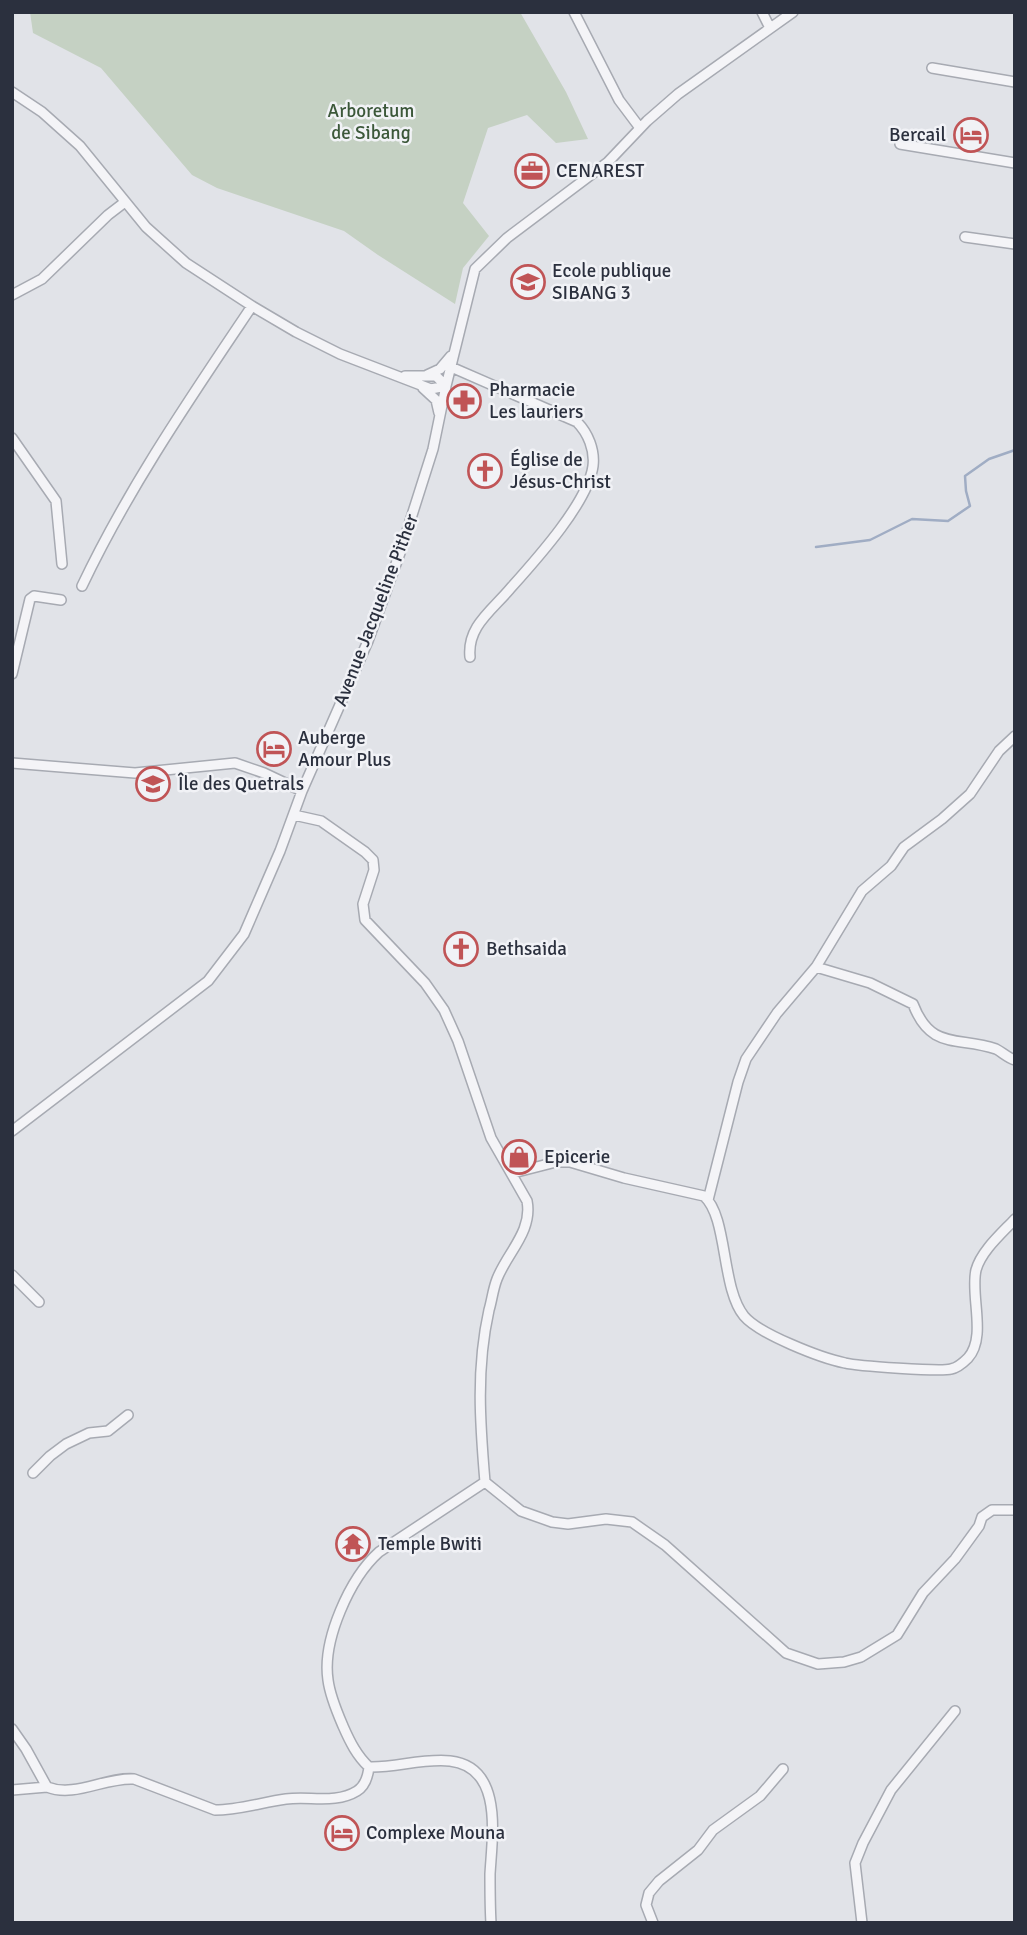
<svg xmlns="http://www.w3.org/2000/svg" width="1027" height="1935" viewBox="0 0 1027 1935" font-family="Signika,sans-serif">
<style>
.green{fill:#c5d1c3}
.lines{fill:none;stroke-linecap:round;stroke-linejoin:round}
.stream{stroke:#a0adc4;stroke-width:2.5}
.minor-casing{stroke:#a7aab2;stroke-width:12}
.minor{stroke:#f4f4f7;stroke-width:9}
.labels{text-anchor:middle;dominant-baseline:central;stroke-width:5;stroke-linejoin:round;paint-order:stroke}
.park-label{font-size:19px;fill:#3c583a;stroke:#f1f2f6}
.poi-label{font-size:19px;fill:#2b303e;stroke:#f1f2f6;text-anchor:start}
.street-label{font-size:19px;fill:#2b303e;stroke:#f1f2f6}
</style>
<rect width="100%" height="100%" fill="#e1e3e8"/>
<path class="green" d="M 30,12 L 520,12 L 566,92 L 588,139 L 556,143 L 527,115 L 488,128 L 463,203 L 489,236 L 463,268 L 455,304 L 378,255 L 344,231 L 217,188 L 192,175 L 101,68 L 33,33 Z"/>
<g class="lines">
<path class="stream" d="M 816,547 L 870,540 L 912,519 L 948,521 L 970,506 L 966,491 L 965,476 L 989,459 L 1015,450"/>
<g class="minor-casing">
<path id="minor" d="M 574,12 L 619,100 L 640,128
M 762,12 L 770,28
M 932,68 L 1015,82
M 12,92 L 42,112 L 80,146 L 146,227 L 186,263 L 252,306 L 296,332 L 340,354 L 431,389 L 446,386
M 900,144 L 1015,163
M 965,237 L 1015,244
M 12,295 L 42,279 L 108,215 L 125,202
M 451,367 L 577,422 C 588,433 595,450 593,466 C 588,503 534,562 509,590 C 491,611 467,627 470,657
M 427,375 L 440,369 L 451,356
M 405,376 L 436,376 L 446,386
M 423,388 L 436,400 L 439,413
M 12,438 L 56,501 L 62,564
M 82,586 C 129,487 191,397 252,306
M 12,674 L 30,599 L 34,596 L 61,600
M 12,763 L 135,773 L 235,763 L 264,773 L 302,791
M 294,815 L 321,821 L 365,852 L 373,860 L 374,870 L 363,904 L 365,920 L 425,983 L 444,1010 L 458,1041 L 491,1138 L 527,1201 C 533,1231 507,1253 497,1279 C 493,1289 492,1300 489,1310 C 476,1368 480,1423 485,1482
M 816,967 L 870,983 L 913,1004 C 931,1051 958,1036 996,1049 C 1002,1052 1008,1058 1015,1060
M 12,1131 L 208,981 L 244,934 L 280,851 L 302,791 L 368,641 L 400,553 L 433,449 L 446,386 L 475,269 L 507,238 L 608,162 L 647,121 L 678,94 L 793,12
M 513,1173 L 556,1162 L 570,1162 L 624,1178 L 704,1196 C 728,1217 721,1288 744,1316 C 759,1334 821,1358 845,1363 C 857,1366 941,1372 951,1369 C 957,1368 964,1362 968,1358 C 987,1337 970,1295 976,1270 C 981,1251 1002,1233 1015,1219
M 708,1200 L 738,1082 L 746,1059 L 777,1013 L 816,967 L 862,891 L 891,866 L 904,847 L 942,819 L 970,794 L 999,751 L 1015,736
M 12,1275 L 39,1302
M 33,1473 L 50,1456 L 66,1444 L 89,1433 L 108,1431 L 128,1415
M 485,1482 L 521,1511 L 552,1522 L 568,1524 L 606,1519 L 632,1522 L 665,1545 L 786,1653 L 818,1664 L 844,1662 L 861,1657 L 897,1635 L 923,1593 L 955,1559 L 979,1526 L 982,1517 L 992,1510 L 1015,1510
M 485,1482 L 379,1552 C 350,1578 322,1640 328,1680 C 330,1696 337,1712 343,1726 C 350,1742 357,1756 369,1767 C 395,1768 423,1758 450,1761 C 504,1767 492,1837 490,1874 C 490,1890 490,1907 491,1923
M 12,1729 L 26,1749 L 47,1787 C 75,1798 105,1777 134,1779 L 215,1810 C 239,1810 263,1802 286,1799 C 310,1796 336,1804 357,1791 C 365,1786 368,1776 369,1767
M 12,1790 L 47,1787
M 653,1923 L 646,1905 L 649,1893 L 659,1881 L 698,1850 L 713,1830 L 760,1796 L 783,1769
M 862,1923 L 855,1863 L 863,1843 L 891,1790 L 955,1711"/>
</g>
<use href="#minor" class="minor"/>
</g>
<defs>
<g id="hotel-ring" transform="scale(1.75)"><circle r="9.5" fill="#f1f2f6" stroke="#c05456" stroke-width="1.5"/><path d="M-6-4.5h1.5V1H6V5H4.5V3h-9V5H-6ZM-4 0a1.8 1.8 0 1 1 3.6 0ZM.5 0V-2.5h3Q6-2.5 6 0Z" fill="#c05456"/></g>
<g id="office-ring" transform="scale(1.75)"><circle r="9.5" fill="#f1f2f6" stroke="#c05456" stroke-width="1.5"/><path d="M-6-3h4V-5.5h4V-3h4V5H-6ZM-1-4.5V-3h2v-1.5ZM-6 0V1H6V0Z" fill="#c05456"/></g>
<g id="school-ring" transform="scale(1.75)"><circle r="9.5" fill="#f1f2f6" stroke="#c05456" stroke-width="1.5"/><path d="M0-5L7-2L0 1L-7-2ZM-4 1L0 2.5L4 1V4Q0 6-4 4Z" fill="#c05456"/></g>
<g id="pharmacy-ring" transform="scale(1.75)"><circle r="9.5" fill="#f1f2f6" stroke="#c05456" stroke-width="1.5"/><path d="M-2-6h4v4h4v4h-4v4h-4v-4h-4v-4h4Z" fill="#c05456"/></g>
<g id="church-ring" transform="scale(1.75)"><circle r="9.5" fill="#f1f2f6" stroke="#c05456" stroke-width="1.5"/><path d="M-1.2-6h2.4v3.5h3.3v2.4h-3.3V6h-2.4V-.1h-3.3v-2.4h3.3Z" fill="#c05456"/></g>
<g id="shop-ring" transform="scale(1.75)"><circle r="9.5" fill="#f1f2f6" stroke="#c05456" stroke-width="1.5"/><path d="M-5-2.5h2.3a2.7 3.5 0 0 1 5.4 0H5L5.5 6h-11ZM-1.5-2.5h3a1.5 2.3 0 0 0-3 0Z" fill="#c05456"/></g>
<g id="temple-ring" transform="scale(1.75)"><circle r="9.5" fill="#f1f2f6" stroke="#c05456" stroke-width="1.5"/><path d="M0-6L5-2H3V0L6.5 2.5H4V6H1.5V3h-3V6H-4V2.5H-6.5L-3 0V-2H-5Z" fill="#c05456"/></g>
</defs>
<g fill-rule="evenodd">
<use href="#hotel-ring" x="971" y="135"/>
<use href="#office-ring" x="532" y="171"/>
<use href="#school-ring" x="528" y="282"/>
<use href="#pharmacy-ring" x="464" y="401"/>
<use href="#church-ring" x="485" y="471"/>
<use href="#hotel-ring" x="274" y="749"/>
<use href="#school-ring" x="153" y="784"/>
<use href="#church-ring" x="461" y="949"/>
<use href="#shop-ring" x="519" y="1157"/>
<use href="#temple-ring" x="353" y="1544"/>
<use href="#hotel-ring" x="342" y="1833"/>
</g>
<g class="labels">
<g class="park-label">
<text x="371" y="111">Arboretum<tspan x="371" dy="22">de Sibang</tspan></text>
</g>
<g class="poi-label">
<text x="946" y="135" text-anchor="end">Bercail</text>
<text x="556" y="171">CENAREST</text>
<text x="552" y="271">Ecole publique<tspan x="552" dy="22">SIBANG 3</tspan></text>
<text x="489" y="390">Pharmacie<tspan x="489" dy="22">Les lauriers</tspan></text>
<text x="510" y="460">Église de<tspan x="510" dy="22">Jésus-Christ</tspan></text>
<text x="298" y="738">Auberge<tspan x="298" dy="22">Amour Plus</tspan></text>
<text x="178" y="784">Île des Quetrals</text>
<text x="486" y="949">Bethsaida</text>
<text x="544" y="1157">Epicerie</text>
<text x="378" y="1544">Temple Bwiti</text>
<text x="366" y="1833">Complexe Mouna</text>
</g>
<g class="street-label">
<text transform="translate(376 610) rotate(-69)">Avenue Jacqueline Pither</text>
</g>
</g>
<rect width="1027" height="1935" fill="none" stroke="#2b303e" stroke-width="28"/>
</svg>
